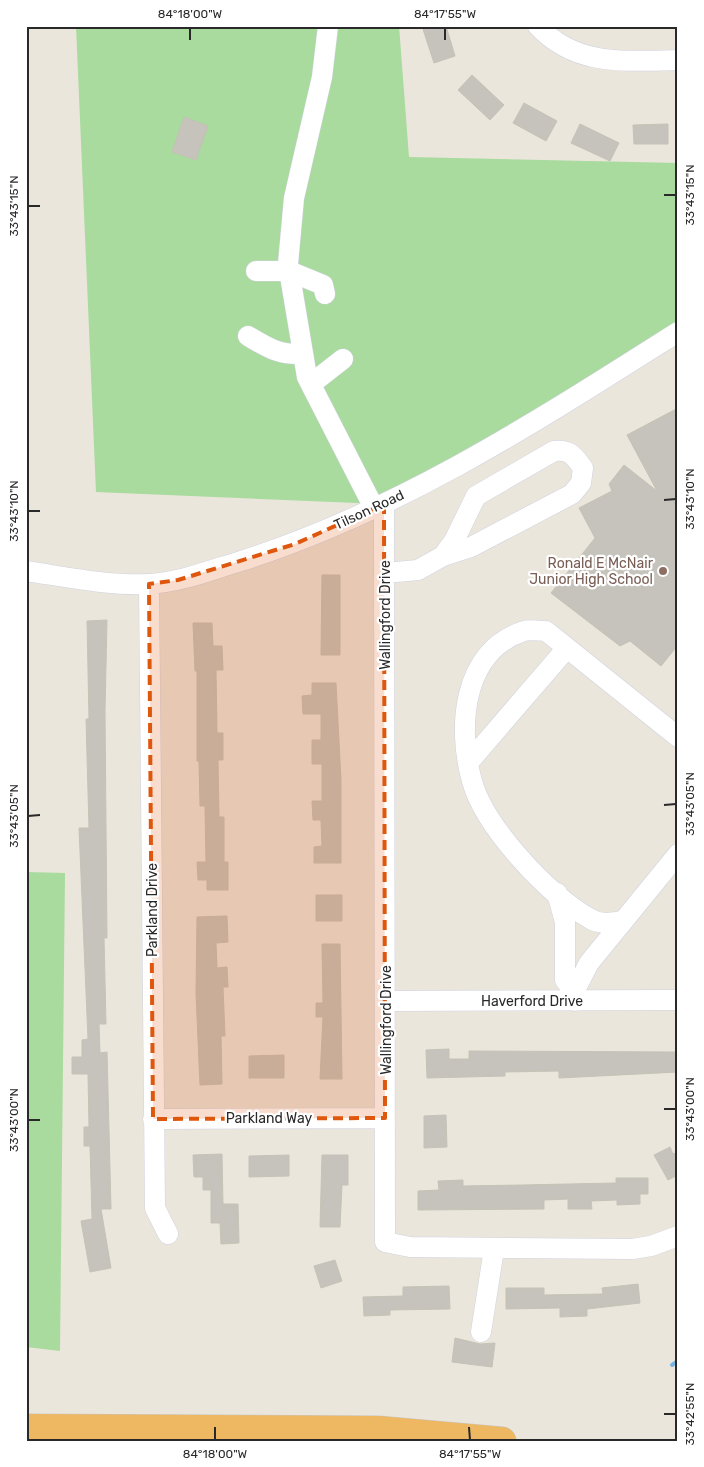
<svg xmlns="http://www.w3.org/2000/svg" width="704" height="1467" viewBox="0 0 704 1467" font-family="Rubik,sans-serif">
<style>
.green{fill:#a8db9d}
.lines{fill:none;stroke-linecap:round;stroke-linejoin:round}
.stream{stroke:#78b4e2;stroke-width:4}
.building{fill:#c5c3bb;stroke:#c5c2b6}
.minor-casing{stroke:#d1d2e0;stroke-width:21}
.highway-casing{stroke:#c7c7c7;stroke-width:29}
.minor{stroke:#fff;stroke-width:20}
.highway{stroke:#eeb863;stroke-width:28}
.marked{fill:#de570d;fill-opacity:0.2;stroke:#de570d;stroke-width:4;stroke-dasharray:10 6;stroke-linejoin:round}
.ticks{fill:none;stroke:#292929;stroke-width:2}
.education-dot{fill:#8d6e63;stroke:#fff;stroke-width:2}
.labels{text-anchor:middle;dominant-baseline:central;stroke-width:4.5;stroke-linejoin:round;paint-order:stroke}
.street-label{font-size:14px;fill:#292929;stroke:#fff}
.education-label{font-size:14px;fill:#785e54;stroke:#fff;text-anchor:end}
.neatline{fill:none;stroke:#292929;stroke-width:2}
.ticks-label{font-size:12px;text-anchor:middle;fill:#292929}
</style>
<rect width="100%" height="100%" fill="#eae6dc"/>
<path class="green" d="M 76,26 L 399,26 L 409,157 L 678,163 L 678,336 L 381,504 L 96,492 Z
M 26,872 L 65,873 L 60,1351 L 26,1347 Z"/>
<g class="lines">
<path class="stream" d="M 672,1365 L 678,1361"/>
</g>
<path class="building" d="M 422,26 L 446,26 L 455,56 L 434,63 Z
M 472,75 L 504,105 L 490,120 L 458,90 Z
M 524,103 L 557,121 L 546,141 L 513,123 Z
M 184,117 L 208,126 L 196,160 L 172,152 Z
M 580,124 L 619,143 L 610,161 L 571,143 Z
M 668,124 L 668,144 L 634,144 L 633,125 Z
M 678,408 L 678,645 L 661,666 L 630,641 L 620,646 L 551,593 L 595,538 L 579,508 L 612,491 L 609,484 L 624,465 L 657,491 L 627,435 Z
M 322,575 L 340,575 L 340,655 L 321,655 Z
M 107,620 L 105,711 L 107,938 L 104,938 L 106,1024 L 99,1024 L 100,1053 L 107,1052 L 111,1209 L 101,1209 L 111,1268 L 90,1272 L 81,1221 L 92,1219 L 90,1146 L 84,1146 L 84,1127 L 89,1127 L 88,1074 L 72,1074 L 72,1057 L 82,1057 L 82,1040 L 88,1039 L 79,828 L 89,828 L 86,719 L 89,719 L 87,621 Z
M 193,623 L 212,623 L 213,646 L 222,646 L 223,670 L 216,670 L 217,733 L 223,733 L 223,760 L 218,760 L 219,817 L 224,817 L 224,862 L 228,862 L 228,890 L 207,890 L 207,880 L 198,880 L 197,862 L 206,862 L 205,806 L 200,806 L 199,761 L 197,761 L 197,671 L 195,671 Z
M 312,683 L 336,683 L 341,780 L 341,863 L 314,863 L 314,847 L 322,846 L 321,820 L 313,820 L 312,801 L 322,801 L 322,764 L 312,764 L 312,740 L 321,740 L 321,714 L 303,714 L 302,696 L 312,695 Z
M 316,895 L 342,895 L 342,921 L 316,921 Z
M 227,916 L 228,942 L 216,943 L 217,968 L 227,967 L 228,987 L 223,987 L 225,1036 L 221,1036 L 222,1084 L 200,1085 L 196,994 L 197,917 Z
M 322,944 L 340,944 L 342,1079 L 320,1079 L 323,1017 L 316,1017 L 316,1003 L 323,1003 Z
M 449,1049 L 449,1059 L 469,1059 L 469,1051 L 678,1052 L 678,1072 L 559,1078 L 559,1071 L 505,1072 L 505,1076 L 427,1078 L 426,1050 Z
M 284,1055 L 284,1078 L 249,1078 L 249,1056 Z
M 446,1115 L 447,1147 L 424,1148 L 424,1116 Z
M 670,1147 L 673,1154 L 678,1152 L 678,1175 L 668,1180 L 654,1155 Z
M 222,1154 L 223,1204 L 238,1204 L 239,1243 L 221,1244 L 220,1223 L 211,1223 L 211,1190 L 203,1190 L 203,1177 L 194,1177 L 193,1155 Z
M 289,1155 L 289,1176 L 249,1177 L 249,1156 Z
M 322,1155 L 348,1155 L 348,1185 L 342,1185 L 340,1227 L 320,1227 Z
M 616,1178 L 648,1178 L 648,1194 L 640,1194 L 640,1204 L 617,1205 L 617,1200 L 591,1201 L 592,1209 L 568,1209 L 568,1199 L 544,1200 L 544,1209 L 418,1210 L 418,1191 L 439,1190 L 438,1181 L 463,1180 L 463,1186 L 522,1185 L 616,1183 Z
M 335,1260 L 342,1281 L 321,1288 L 314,1266 Z
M 638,1284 L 640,1303 L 587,1309 L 587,1316 L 560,1317 L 560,1308 L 506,1309 L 506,1288 L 544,1288 L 544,1295 L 603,1294 L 602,1288 Z
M 449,1286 L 450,1309 L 390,1310 L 390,1315 L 364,1316 L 363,1297 L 403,1296 L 403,1287 Z
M 455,1338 L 480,1344 L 495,1343 L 492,1367 L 452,1362 Z"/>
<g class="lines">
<g class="minor-casing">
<path id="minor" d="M 328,26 L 322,77 L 294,198 L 288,264 L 307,377 L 374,508
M 538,26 C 576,67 626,61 678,60
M 256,271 L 289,271 L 323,285 L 325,294
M 248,336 C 268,348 279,355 303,354
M 311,384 L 343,359
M 384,504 L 385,1242 L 410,1247 L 632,1249 L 651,1246 L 678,1236
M 26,571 C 67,577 109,586 150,584 C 181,582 211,570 241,561 C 399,511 539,420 678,332
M 385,573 L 418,570 L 443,556 L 471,547 L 572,494 L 581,483 L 583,468 C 574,456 570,449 554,451 L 476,496 L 454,541 L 443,556
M 149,584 L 155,1208 L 168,1234
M 468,763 L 567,648
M 557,893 L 565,922 L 565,980 L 574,992 L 575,1001
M 622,921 C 610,923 599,925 589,918 C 548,895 484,826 472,781 C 457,728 462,651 524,631 C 530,629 540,631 546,631 L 678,737
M 574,992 L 589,963 L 678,854
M 386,1001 L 678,1000
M 153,1119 L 385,1118
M 481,1332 L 494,1249"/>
</g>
<g class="highway-casing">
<path id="highway" d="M 26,1428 L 378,1430 L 502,1441"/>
</g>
<use href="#minor" class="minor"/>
<use href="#highway" class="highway"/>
</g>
<path class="marked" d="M 384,504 L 385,1118 L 153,1119 L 149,584 L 178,580 L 295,544 Z"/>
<path class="ticks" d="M 190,28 L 190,40M 445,28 L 445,40M 664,195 L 676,195M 28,206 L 40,206M 664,500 L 676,499M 28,511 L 40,511M 664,805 L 676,804M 28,816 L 40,815M 664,1109 L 676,1109M 28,1120 L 40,1120M 664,1414 L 676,1414M 215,1427 L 215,1440M 469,1427 L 470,1440"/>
<circle class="education-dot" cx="663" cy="571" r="5"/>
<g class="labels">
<g class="street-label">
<text transform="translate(369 510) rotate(-25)">Tilson Road</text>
<text transform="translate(385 615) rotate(-90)">Wallingford Drive</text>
<text transform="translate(152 910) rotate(-90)">Parkland Drive</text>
<text x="532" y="1001">Haverford Drive</text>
<text transform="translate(386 1020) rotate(-90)">Wallingford Drive</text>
<text x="269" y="1118">Parkland Way</text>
</g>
<g class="education-label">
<text x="653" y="563">Ronald E McNair<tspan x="653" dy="16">Junior High School</tspan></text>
</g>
</g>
<rect width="704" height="1467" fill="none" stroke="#ffffff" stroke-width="55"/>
<rect x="28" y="28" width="648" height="1412" class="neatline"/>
<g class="ticks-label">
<text x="190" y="18">84°18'00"W</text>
<text x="445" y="18">84°17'55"W</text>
<text transform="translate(690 195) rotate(-90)" y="4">33°43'15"N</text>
<text transform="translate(14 206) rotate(-90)" y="4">33°43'15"N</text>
<text transform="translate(690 499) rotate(-90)" y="4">33°43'10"N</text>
<text transform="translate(14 511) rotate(-90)" y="4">33°43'10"N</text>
<text transform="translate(690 804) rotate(-90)" y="4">33°43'05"N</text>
<text transform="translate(14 816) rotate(-90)" y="4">33°43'05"N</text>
<text transform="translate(690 1109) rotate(-90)" y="4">33°43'00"N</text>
<text transform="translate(14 1120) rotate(-90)" y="4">33°43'00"N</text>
<text transform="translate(690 1414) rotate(-90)" y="4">33°42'55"N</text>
<text x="215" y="1458">84°18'00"W</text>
<text x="470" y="1458">84°17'55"W</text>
</g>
</svg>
